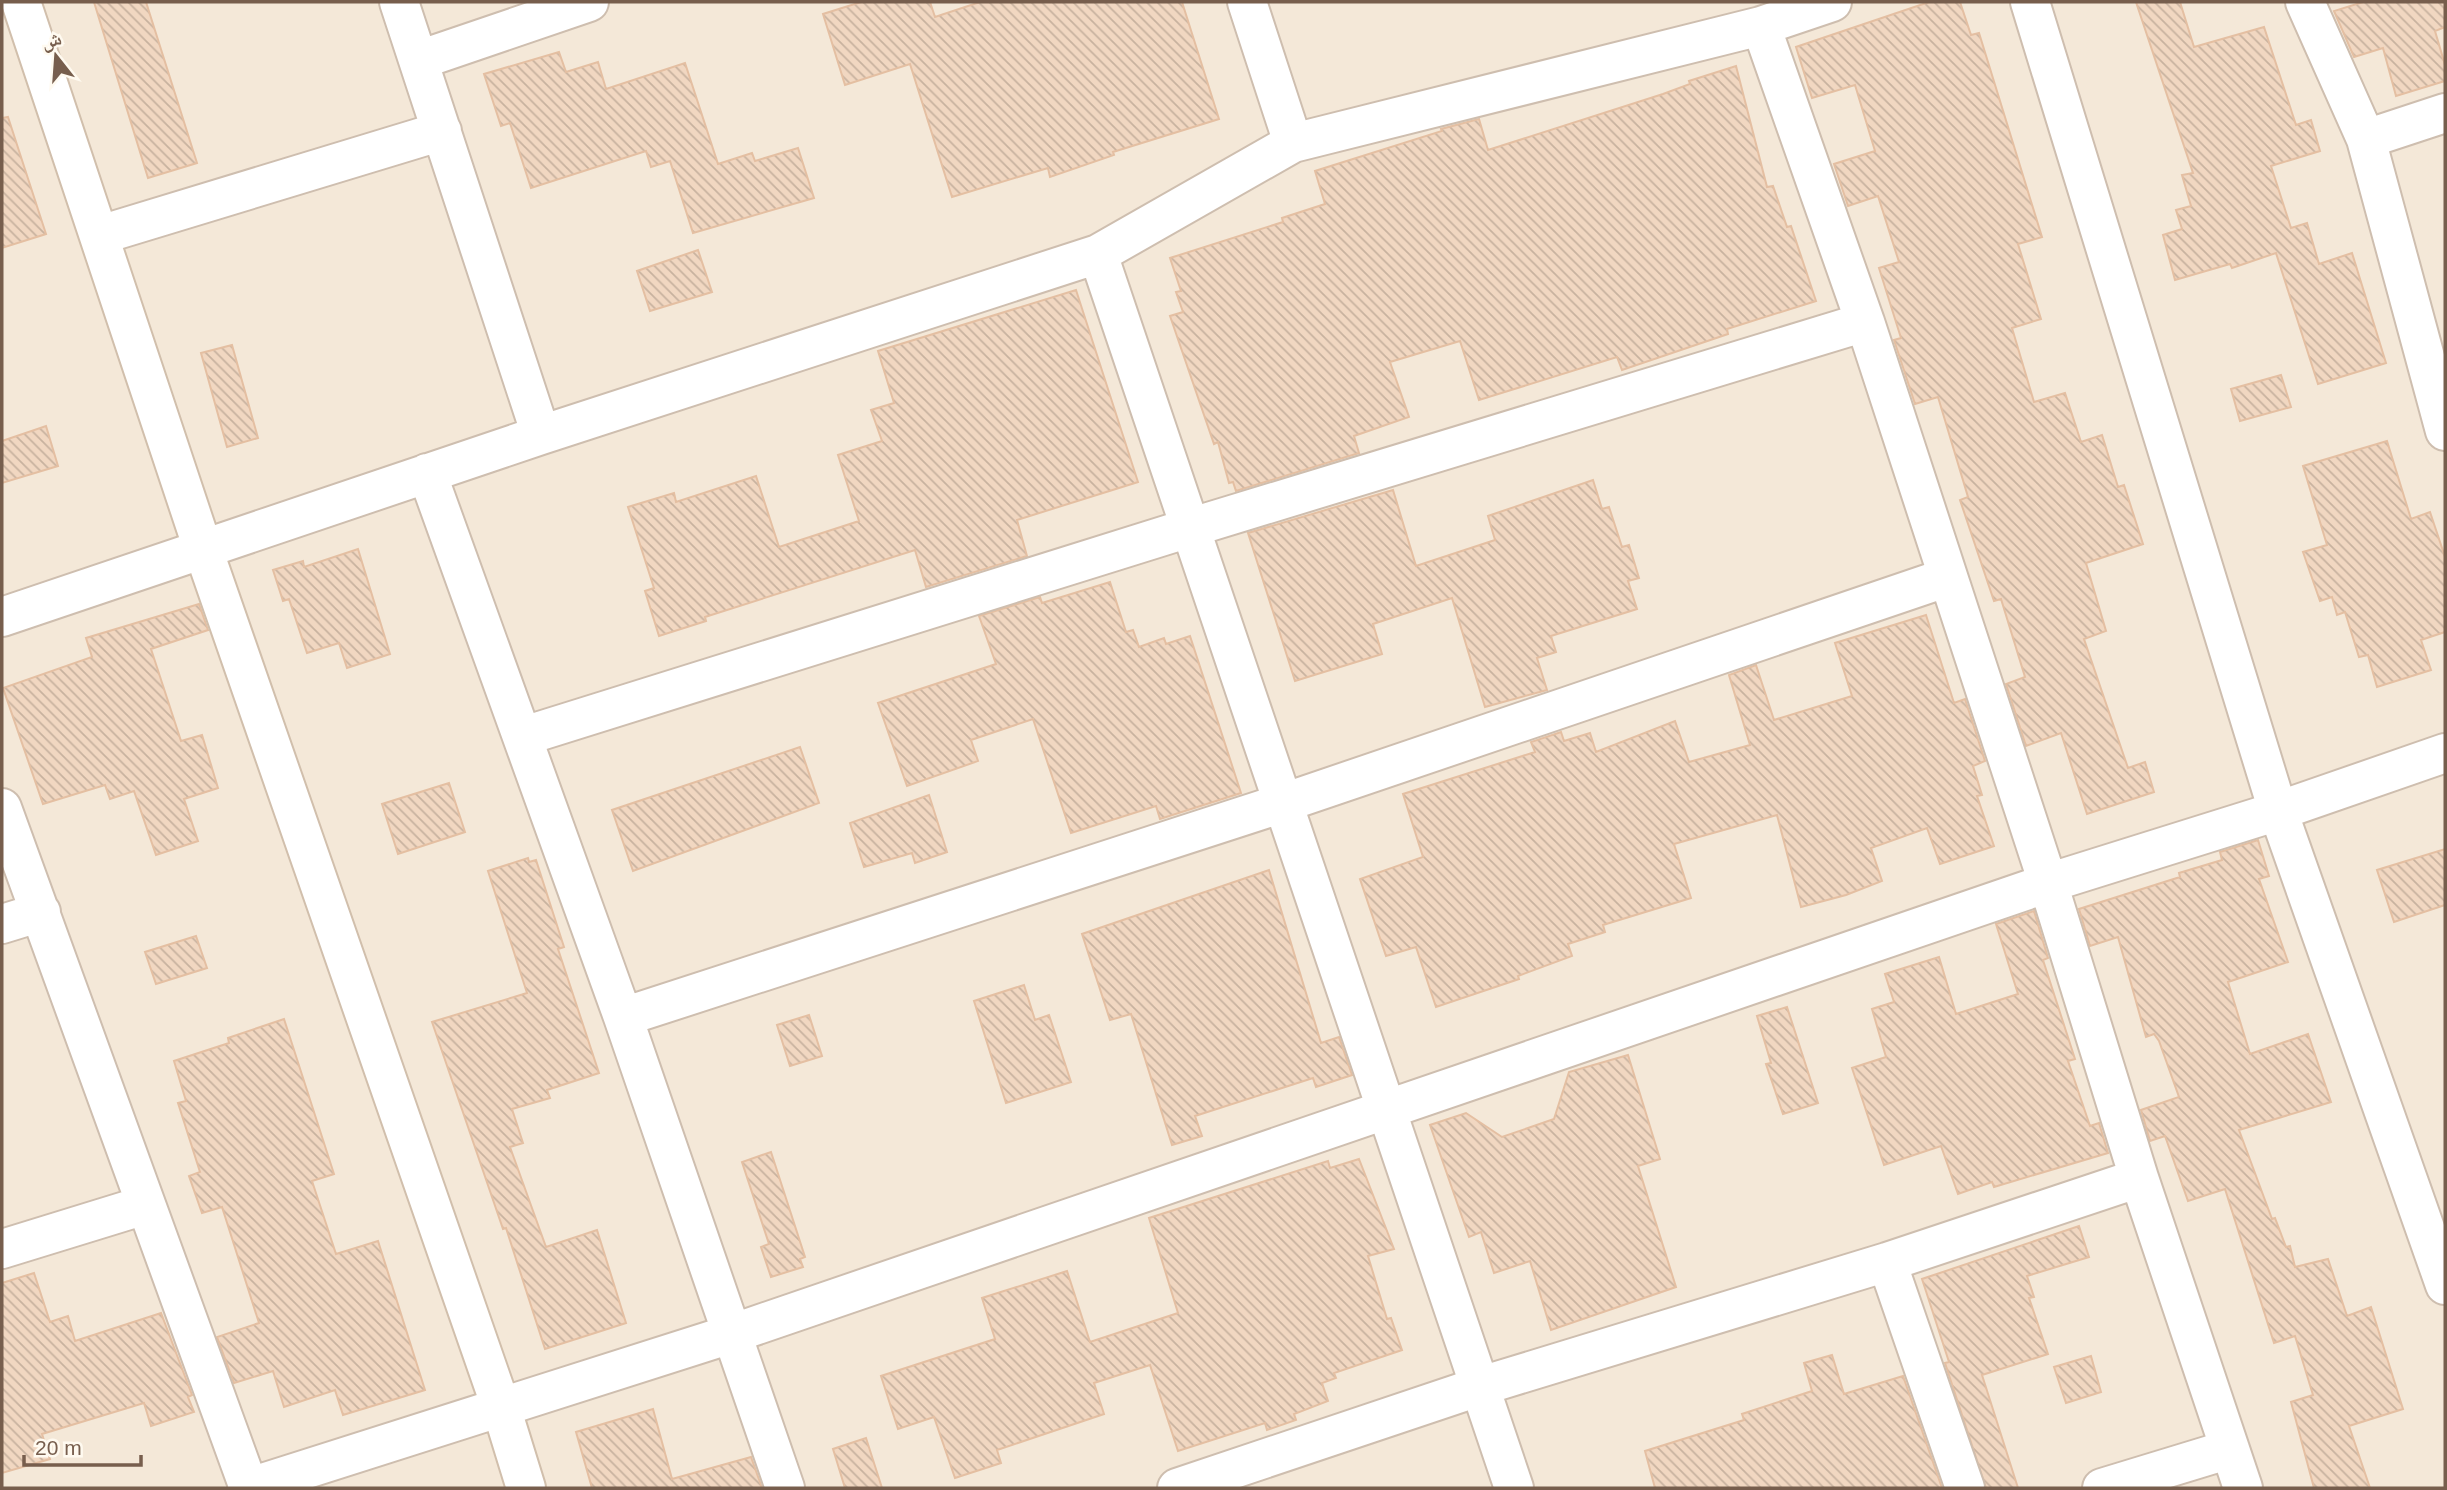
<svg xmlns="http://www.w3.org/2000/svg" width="2447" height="1490" viewBox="0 0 2447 1490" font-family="Helvetica,'Noto Naskh Arabic',sans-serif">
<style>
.residential{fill:#f4e8d8}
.building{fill:url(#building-back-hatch);stroke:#e4bfa2;stroke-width:2}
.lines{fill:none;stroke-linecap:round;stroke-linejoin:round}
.street-casing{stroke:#cebeaf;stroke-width:42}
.secondary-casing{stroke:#d1bfac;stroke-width:42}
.street{stroke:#fff;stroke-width:38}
.secondary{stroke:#fff;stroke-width:38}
</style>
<defs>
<pattern id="building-back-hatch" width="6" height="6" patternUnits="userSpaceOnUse" patternTransform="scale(1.75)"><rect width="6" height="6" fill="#f1d7c1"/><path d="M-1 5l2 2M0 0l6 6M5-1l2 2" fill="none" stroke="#c8b29f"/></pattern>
</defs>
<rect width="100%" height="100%" fill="#fcf6e9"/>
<path class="residential" d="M 2,2 L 2445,2 L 2445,1488 L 2,1488 Z"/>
<path class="building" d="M 94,2 L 146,2 L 197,163 L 148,178 Z
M 861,2 L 930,2 L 935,17 L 980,2 L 1182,2 L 1219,119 L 1113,152 L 1114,155 L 1050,177 L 1048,168 L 952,197 L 910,64 L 845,85 L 823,14 Z
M 1929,2 L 1960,2 L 1971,35 L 1979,33 L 2042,237 L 2018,244 L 2041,319 L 2012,328 L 2034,402 L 2065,393 L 2081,442 L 2102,435 L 2118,487 L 2124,485 L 2143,544 L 2086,563 L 2106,631 L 2084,639 L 2128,768 L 2145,762 L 2154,792 L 2087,814 L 2061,733 L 2026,746 L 2006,684 L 2025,677 L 2001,599 L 1994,601 L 1960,500 L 1968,497 L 1938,397 L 1915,404 L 1894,340 L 1901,338 L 1879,268 L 1899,262 L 1878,196 L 1848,206 L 1834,164 L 1875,151 L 1855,85 L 1812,98 L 1796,47 Z
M 2136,2 L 2180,2 L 2194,47 L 2264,27 L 2296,125 L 2311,120 L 2320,151 L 2271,166 L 2291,228 L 2307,223 L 2319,264 L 2352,253 L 2386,363 L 2318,384 L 2276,253 L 2232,268 L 2230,264 L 2175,280 L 2163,235 L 2182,229 L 2176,210 L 2191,206 L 2182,175 L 2193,173 Z
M 2363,2 L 2445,2 L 2445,27 L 2435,31 L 2445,65 L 2445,81 L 2396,96 L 2383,48 L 2354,57 L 2334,11 Z
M 559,52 L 566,72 L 598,62 L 606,89 L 685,63 L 718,164 L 752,153 L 755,161 L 798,148 L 814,198 L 693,233 L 670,161 L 651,167 L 646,151 L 531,188 L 510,123 L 501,126 L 484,74 Z
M 1736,66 L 1767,187 L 1773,186 L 1787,227 L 1791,226 L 1816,301 L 1727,329 L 1728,334 L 1622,370 L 1617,357 L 1479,400 L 1460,341 L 1390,362 L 1409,417 L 1354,436 L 1359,453 L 1236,491 L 1233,482 L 1229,483 L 1218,442 L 1214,444 L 1170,316 L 1183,312 L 1176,292 L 1181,291 L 1170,258 L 1283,222 L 1282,218 L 1325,204 L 1315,171 L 1442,131 L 1441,129 L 1479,119 L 1488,150 L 1663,94 L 1690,84 L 1689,81 Z
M 8,117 L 46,234 L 2,248 L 2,118 Z
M 698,250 L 712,292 L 650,311 L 637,271 Z
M 1076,290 L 1138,482 L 1017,520 L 1027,556 L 926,587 L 915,550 L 705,617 L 706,621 L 659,636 L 645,591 L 654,588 L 628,507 L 674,493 L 676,502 L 756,476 L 779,547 L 859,521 L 838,455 L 882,441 L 871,410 L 894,403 L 878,351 Z
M 232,345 L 258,438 L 227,447 L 201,353 Z
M 2281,375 L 2291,407 L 2240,421 L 2231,389 Z
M 46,426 L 58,466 L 2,483 L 2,441 Z
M 2387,441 L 2411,519 L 2430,512 L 2445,557 L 2445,632 L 2421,640 L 2431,670 L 2377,687 L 2368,655 L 2359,657 L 2345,612 L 2337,615 L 2332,597 L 2320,601 L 2303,552 L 2327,545 L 2303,466 Z
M 1593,480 L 1602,509 L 1609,507 L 1622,547 L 1629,545 L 1639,578 L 1628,581 L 1637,609 L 1551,636 L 1556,652 L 1537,658 L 1547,690 L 1485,707 L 1452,598 L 1373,624 L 1382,654 L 1295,681 L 1248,533 L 1393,490 L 1416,566 L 1495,540 L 1488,516 Z
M 358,549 L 390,654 L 347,668 L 339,643 L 307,653 L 289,599 L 283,601 L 273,570 L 303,561 L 304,567 Z
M 1110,582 L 1126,632 L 1133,630 L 1139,647 L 1164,638 L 1166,644 L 1190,636 L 1241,793 L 1160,819 L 1156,806 L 1071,833 L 1033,719 L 971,740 L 978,761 L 907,786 L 878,703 L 996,664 L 979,616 L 1040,597 L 1042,603 Z
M 199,604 L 208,630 L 151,649 L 181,741 L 202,735 L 218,788 L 184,799 L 198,841 L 156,855 L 134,791 L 110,799 L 105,785 L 43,804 L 3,688 L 92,657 L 86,638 Z
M 1926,615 L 1954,703 L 1965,699 L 1985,761 L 1973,766 L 1982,795 L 1977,796 L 1994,846 L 1940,864 L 1927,828 L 1871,848 L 1882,881 L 1846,895 L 1801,907 L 1777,815 L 1674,844 L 1691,898 L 1603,925 L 1605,932 L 1568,944 L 1572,956 L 1518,976 L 1519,979 L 1436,1007 L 1416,947 L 1386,956 L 1360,879 L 1423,857 L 1403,794 L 1535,752 L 1531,742 L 1561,732 L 1564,741 L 1590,733 L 1596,752 L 1675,721 L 1689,762 L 1750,745 L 1729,675 L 1756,665 L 1774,720 L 1852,696 L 1835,643 Z
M 800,747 L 819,803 L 633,871 L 612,810 Z
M 449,783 L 465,832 L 398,854 L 382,804 Z
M 929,795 L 947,852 L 915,863 L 912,853 L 864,867 L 850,823 Z
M 2258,840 L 2269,876 L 2259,879 L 2288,962 L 2228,982 L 2250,1054 L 2308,1034 L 2331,1102 L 2239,1130 L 2272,1219 L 2275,1218 L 2286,1247 L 2290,1246 L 2295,1267 L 2328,1259 L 2347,1316 L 2371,1307 L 2403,1409 L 2349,1426 L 2370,1488 L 2314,1488 L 2291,1402 L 2313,1395 L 2295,1336 L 2274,1343 L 2225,1189 L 2188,1201 L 2165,1136 L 2150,1141 L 2141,1110 L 2179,1097 L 2159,1041 L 2154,1034 L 2146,1037 L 2118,937 L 2090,946 L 2079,909 L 2180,877 L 2179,873 L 2222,860 L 2220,852 Z
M 2445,849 L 2445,905 L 2394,922 L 2377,870 Z
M 528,858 L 529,862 L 536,860 L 564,947 L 558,949 L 599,1073 L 547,1090 L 550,1098 L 512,1109 L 523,1143 L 510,1147 L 546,1247 L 597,1230 L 626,1323 L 545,1349 L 506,1228 L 503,1229 L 432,1022 L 527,993 L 488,871 Z
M 1269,870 L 1321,1043 L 1339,1037 L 1352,1075 L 1316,1087 L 1313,1078 L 1195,1116 L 1202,1136 L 1172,1145 L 1131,1014 L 1110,1020 L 1082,934 Z
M 2034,911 L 2048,958 L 2043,960 L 2075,1059 L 2068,1061 L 2090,1126 L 2099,1123 L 2108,1153 L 1994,1187 L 1992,1182 L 1958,1194 L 1941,1146 L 1884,1165 L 1852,1068 L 1886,1057 L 1872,1009 L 1894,1002 L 1885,974 L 1939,957 L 1956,1014 L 2018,994 L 1996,924 Z
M 196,936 L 207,968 L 156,984 L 145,952 Z
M 1024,985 L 1035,1020 L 1049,1015 L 1071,1082 L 1006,1103 L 974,1001 Z
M 1787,1007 L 1818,1103 L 1783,1114 L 1766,1064 L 1771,1063 L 1757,1016 Z
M 809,1015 L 822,1056 L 790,1066 L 777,1025 Z
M 284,1019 L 334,1174 L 312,1181 L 336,1254 L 378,1241 L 425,1390 L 343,1415 L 335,1390 L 284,1407 L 273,1371 L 234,1383 L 217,1337 L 259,1323 L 222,1207 L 202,1213 L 189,1176 L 200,1172 L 178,1103 L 186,1101 L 174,1061 L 229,1043 L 228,1038 Z
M 1628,1055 L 1660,1159 L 1638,1166 L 1676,1287 L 1551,1330 L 1530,1261 L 1494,1273 L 1481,1232 L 1469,1237 L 1430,1125 L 1466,1113 L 1502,1137 L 1554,1119 L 1569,1072 Z
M 771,1152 L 805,1257 L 800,1259 L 803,1267 L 771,1277 L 761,1247 L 769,1244 L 742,1162 Z
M 1359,1159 L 1394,1249 L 1368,1256 L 1387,1319 L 1391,1318 L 1402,1350 L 1334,1373 L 1336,1378 L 1322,1383 L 1328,1401 L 1294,1414 L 1296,1420 L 1267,1430 L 1265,1423 L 1178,1451 L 1150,1365 L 1094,1383 L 1104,1414 L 997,1450 L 1001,1463 L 955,1478 L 934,1417 L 898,1429 L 881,1376 L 995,1339 L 982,1298 L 1067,1271 L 1090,1342 L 1178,1313 L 1149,1218 L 1328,1161 L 1330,1168 Z
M 2079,1226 L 2089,1257 L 2027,1276 L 2034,1297 L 2029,1298 L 2048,1354 L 1982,1375 L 2018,1488 L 1986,1488 L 1945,1363 L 1949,1362 L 1922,1279 Z
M 34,1273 L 50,1322 L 68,1316 L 75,1341 L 161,1313 L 192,1395 L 188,1397 L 194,1412 L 151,1426 L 144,1403 L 42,1434 L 50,1459 L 2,1473 L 2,1283 Z
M 1832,1355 L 1844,1394 L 1903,1376 L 1942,1488 L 1655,1488 L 1645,1451 L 1744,1420 L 1742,1414 L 1812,1391 L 1804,1363 Z
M 2091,1356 L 2101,1392 L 2066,1403 L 2054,1367 Z
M 653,1409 L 672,1479 L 751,1457 L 762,1488 L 592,1488 L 576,1432 Z
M 866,1438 L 882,1488 L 845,1488 L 833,1449 Z"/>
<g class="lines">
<g class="street-casing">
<path id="street" d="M 399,2 L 541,435
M 1247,2 L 1293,143
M 2030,2 L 2278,811 L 2445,1285
M 2305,2 L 2366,139 L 2445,431
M 1761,26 L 1865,322 L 2048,883 L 2139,1178 L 2243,1488
M 419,60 L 589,2
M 2366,139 L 2445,113
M 100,235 L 442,131
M 1098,254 L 1514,1488
M 427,473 L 623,1017 L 785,1488
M 2,617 L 541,435 L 1098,254 L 1293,143 L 1761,26 L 1832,2
M 524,736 L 1189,528 L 1865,322
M 2,808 L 249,1488
M 2,924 L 41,912
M 623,1017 L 1283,803 L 1948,577
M 2,1249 L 145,1205
M 1887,1262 L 1965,1488
M 247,1488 L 731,1334 L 2048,883 L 2278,811 L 2445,753
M 1177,1488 L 1481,1386 L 1887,1262 L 2139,1178
M 2102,1488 L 2230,1449"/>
</g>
<g class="secondary-casing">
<path id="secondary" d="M 21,2 L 203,549 L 501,1407 L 526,1488"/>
</g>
<use href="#street" class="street"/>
<use href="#secondary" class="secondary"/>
</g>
<rect width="2447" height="1490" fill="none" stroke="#775e4d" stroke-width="7"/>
<g transform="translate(56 56) rotate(343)" stroke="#fffaf0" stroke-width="5" paint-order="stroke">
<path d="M0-5L12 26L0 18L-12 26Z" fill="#775e4d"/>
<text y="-10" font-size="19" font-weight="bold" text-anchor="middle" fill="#775e4d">ش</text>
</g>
<path d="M24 1455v10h117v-10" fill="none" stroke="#775e4d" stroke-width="3.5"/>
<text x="35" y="1455" font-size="21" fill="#775e4d" stroke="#fffaf0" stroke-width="5" paint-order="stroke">20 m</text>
</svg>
